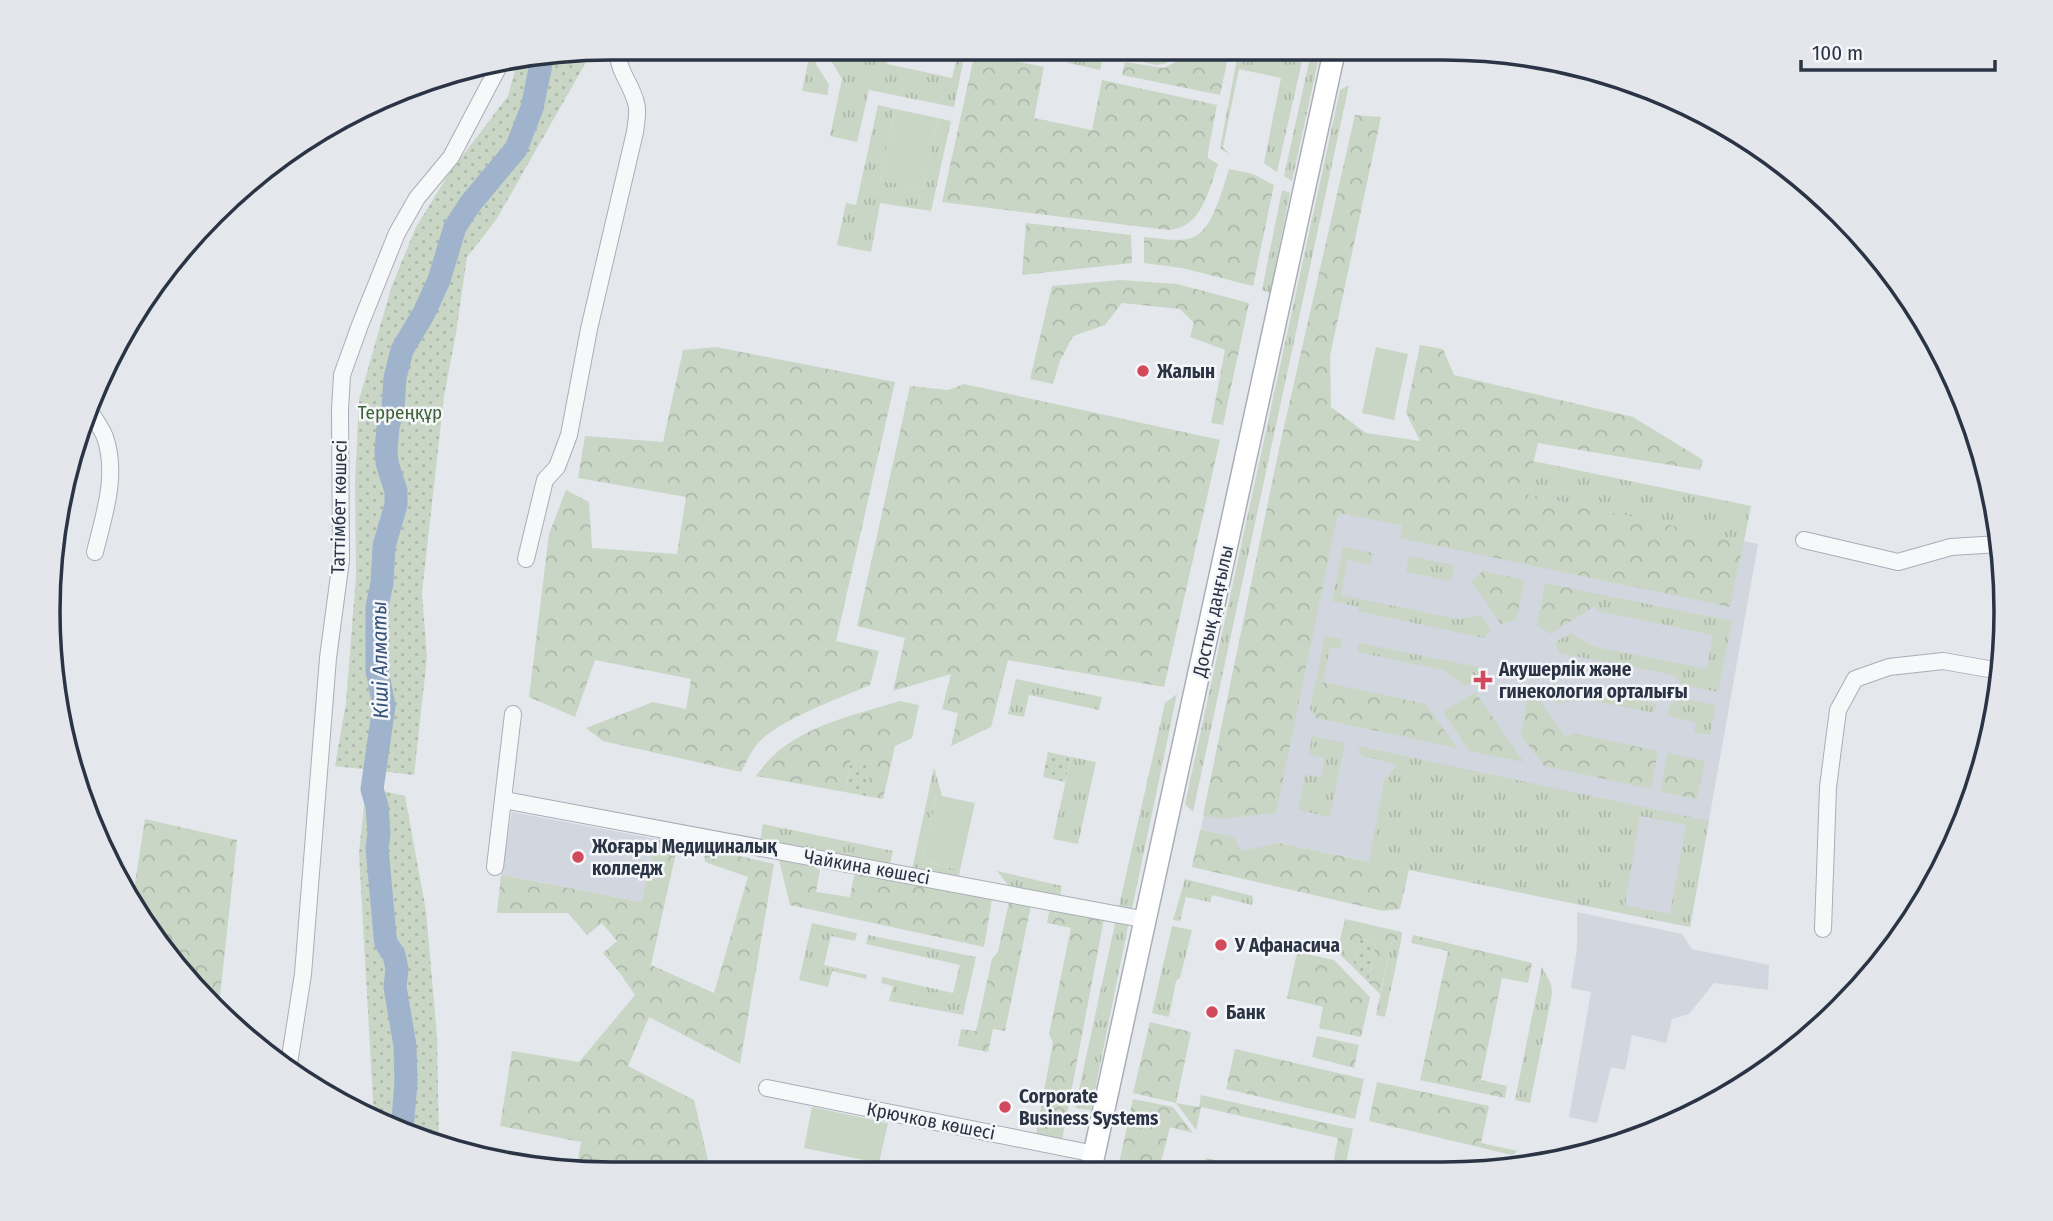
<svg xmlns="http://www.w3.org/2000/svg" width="2053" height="1221" viewBox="0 0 2053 1221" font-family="'Fira Sans Condensed',sans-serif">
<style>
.built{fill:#d2d6de}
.grass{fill:url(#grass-tufts);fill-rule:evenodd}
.forest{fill:url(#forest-crowns)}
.park{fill:url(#park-dots)}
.pitch{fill:#c9d6c5}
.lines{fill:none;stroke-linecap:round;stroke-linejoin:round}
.river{stroke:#9fb4cc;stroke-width:23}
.street-casing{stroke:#a9aeb7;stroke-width:18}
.secondary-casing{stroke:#a9aeb7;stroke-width:24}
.street{stroke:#f7f8fa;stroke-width:16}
.secondary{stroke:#fff;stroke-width:21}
.poi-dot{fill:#d1495b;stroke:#f4f6f9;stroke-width:2.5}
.labels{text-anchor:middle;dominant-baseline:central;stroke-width:5;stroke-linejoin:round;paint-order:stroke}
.poi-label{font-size:19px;font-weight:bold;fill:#2b3445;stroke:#f4f6f9;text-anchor:start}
.park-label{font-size:19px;fill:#3f6138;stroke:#f4f6f9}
.street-label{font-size:19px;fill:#2b3445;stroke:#f4f6f9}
.water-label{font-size:21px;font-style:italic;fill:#34527a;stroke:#f4f6f9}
.rim{fill:none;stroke:#2b3445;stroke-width:3.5}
</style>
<defs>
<pattern id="grass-tufts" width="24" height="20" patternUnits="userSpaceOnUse" patternTransform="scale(1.75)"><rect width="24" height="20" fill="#c9d6c5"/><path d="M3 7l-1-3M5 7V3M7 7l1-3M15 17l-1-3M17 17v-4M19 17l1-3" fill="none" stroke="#adb8ab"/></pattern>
<pattern id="forest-crowns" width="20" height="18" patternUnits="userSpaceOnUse" patternTransform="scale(1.75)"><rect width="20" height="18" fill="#c9d6c5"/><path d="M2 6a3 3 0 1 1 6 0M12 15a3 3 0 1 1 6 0" fill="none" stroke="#adb8ab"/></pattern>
<pattern id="park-dots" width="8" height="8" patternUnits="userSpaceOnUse" patternTransform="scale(1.75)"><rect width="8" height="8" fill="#c9d6c5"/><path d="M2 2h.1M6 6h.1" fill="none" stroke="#adb8ab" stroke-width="1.8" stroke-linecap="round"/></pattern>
</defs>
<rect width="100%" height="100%" fill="#e4e7ec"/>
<path class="built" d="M 1281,440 L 1758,544 L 1690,927 L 1279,843 L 1227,855 L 1197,848 Z
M 512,812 L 656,839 L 643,902 L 501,875 Z
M 1577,912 L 1682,934 L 1692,949 L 1769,965 L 1768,990 L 1714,983 L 1689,1014 L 1672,1019 L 1666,1043 L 1632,1035 L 1625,1070 L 1611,1067 L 1597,1123 L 1569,1117 L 1591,992 L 1571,988 L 1577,948 Z"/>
<path class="grass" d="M 811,48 L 820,48 L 816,64 L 829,85 L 827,95 L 802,91 Z
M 836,48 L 890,48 L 887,64 L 952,78 L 959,48 L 966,48 L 954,107 L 869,90 L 857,142 L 830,136 L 842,79 L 832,62 Z
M 1071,48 L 1105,48 L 1100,70 L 1068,63 Z
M 1239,48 L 1305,48 L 1277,172 L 1264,163 L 1281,78 L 1239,69 L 1223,147 L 1229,154 L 1220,148 Z
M 1312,48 L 1321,48 L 1292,181 L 1284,176 Z
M 1349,85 L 1193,812 L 1185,804 L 1340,90 Z
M 878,105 L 895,109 L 880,180 L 923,189 L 938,118 L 951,121 L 931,211 L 880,203 L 871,252 L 837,245 L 846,203 L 856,205 Z
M 1282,190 L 1290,193 L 1270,293 L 1262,290 Z
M 1533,461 L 1751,506 L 1744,541 L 1526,494 Z
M 1343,547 L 1373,553 L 1371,565 L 1348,560 L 1341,595 L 1457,619 L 1481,615 L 1491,630 L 1484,638 L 1358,611 L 1359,607 L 1332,601 Z
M 1409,556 L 1454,565 L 1451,581 L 1406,572 Z
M 1598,594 L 1732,621 L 1718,692 L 1682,685 L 1674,675 L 1559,653 L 1555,643 L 1570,633 L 1595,647 L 1707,669 L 1713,635 L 1598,611 L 1595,606 Z
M 1325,636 L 1342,639 L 1340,649 L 1330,647 L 1316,718 L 1310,709 Z
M 1359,643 L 1478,667 L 1480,677 L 1465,686 L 1444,670 L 1357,652 Z
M 1016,679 L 1102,697 L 1099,710 L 1029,695 L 1024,717 L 1008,714 Z
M 1554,683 L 1657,704 L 1655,713 L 1583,699 L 1556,704 L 1547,691 Z
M 1177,694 L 1132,909 L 1119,906 L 1165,703 Z
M 1679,698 L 1716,705 L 1710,735 L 1694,732 L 1696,722 L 1667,716 L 1669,706 Z
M 1312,736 L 1345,743 L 1330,817 L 1298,810 L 1305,775 L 1321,777 L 1325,758 L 1309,754 Z
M 1358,746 L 1709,821 L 1690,927 L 1369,862 L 1384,781 L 1397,764 L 1362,756 ZM 1640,816 L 1686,825 L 1670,914 L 1625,905 Z
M 1071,757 L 1096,762 L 1078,844 L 1053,839 Z
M 934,767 L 942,796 L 937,795 L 922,861 L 960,870 L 959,878 L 912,870 Z
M 763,824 L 893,851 L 890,864 L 760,841 Z
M 997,871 L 1062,886 L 1060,896 L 1008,885 Z
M 1185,879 L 1253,896 L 1252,905 L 1212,895 L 1210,902 L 1186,897 L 1180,921 L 1173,920 Z
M 1116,919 L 1129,921 L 1091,1110 L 1075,1108 Z
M 812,923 L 857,933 L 855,941 L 831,936 L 824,965 L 867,975 L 866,979 L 832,971 L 828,987 L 799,980 Z
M 1172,926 L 1192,930 L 1180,978 L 1176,981 L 1169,1017 L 1152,1013 Z
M 868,935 L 976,957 L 963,1015 L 889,1001 L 893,986 L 881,983 L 882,977 L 953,993 L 960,965 L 866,944 Z
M 1392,940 L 1401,941 L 1385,1017 L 1376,1015 Z
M 1542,967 L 1551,984 L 1552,994 L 1530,1103 L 1515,1100 Z"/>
<path class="forest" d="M 1130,48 L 1170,48 L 1167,63 L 1157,65 L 1127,59 Z
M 1203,48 L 1230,48 L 1220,95 L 1122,75 L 1125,62 L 1164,68 Z
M 975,52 L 1044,67 L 1034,118 L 1092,130 L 1102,80 L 1217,105 L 1208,153 L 1208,158 L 1218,164 C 1208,192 1202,228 1168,230 L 942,202 Z
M 1355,115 L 1381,117 L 1330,356 L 1331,407 L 1366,433 L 1420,441 L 1406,412 L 1420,345 L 1443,349 L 1454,375 L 1633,417 L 1703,460 L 1700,470 L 1538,443 L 1526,494 L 1744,541 L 1730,607 L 1400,538 L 1402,525 L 1338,513 L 1276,813 L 1221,819 L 1203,815 L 1281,440 Z
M 1229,169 L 1253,174 L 1274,185 L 1253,286 L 1182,268 L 1144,263 L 1144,237 C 1159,238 1180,243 1194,237 C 1213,229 1223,187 1229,169 Z
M 1026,223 L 1131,235 L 1132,263 L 1022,275 Z
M 1120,280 L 1177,284 L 1249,303 L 1223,425 L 1211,423 L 1225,350 L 1190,337 L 1194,323 L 1180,309 L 1122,303 L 1105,325 L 1073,336 L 1060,361 L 1053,384 L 1030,379 L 1052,286 Z
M 716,347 L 895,382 L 836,641 L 879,651 L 870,685 C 840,698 785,718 762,739 C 752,748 747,761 741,772 L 603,741 L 586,728 L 653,702 L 686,709 L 691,679 L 595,660 L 575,717 L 529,697 L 549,534 L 566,490 L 589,502 L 592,548 L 677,554 L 686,497 L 578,478 L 585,436 L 663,442 L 683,350 Z
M 964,384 L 1220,440 L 1164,687 L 1008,660 L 991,727 L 951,746 L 958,713 L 942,709 L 951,674 L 893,691 L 905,638 L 857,626 L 910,386 L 948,390 Z
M 1483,571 L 1525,580 L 1516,620 L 1501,624 L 1471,581 Z
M 1545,583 L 1598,594 L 1595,606 L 1550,634 L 1537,625 Z
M 1323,682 L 1426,704 L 1457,748 L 1316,718 Z
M 1475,692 L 1524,762 L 1469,751 L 1443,712 Z
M 1538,698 L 1566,738 L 1573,733 L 1658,751 L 1651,789 L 1544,766 L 1521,735 L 1527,701 Z
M 900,701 L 919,705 L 912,738 L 895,746 L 883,799 L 866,796 L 871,764 L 851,760 L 845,792 L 756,776 C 788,728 848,717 900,701 Z
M 1668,753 L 1705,761 L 1697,799 L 1660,792 Z
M 145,819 L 237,840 L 219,1005 L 163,953 L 133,896 Z
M 1200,830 L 1234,837 L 1241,851 L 1279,843 L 1409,870 L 1400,909 L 1383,911 L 1192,867 Z
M 656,839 L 678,844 L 651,965 L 714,993 L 748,877 L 705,862 L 704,848 L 774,864 L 740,1064 L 649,1017 L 628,1066 L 694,1100 L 711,1173 L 576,1173 L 581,1142 L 500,1126 L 512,1051 L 579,1062 L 635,995 L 620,973 L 603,953 L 617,941 L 602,923 L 587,935 L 568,913 L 497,913 L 501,875 L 642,902 Z
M 779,860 L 812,866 L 820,870 L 816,892 L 850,897 L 854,876 L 859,873 L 992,899 L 984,947 L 790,905 Z
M 1009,902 L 1031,905 L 1005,1031 L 993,1029 L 988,1052 L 958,1046 L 961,1029 L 976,1031 L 992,959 L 998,952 Z
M 1050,907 L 1104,919 L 1062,1140 L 1036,1134 L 1053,1042 L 1049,1034 L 1071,928 L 1047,923 Z
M 1345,919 L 1402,932 L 1401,941 L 1392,940 L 1380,994 L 1368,982 L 1376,943 L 1359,939 L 1353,967 L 1337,952 Z
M 1413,935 L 1532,963 L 1528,983 L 1502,978 L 1481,1080 L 1507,1086 L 1505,1098 L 1420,1080 L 1448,951 L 1411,943 Z
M 1297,952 L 1334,960 L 1370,997 L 1361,1037 L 1319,1028 L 1323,1007 L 1287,998 Z
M 1150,1022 L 1191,1032 L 1176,1103 L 1199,1107 L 1201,1095 L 1353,1129 L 1344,1173 L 1327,1171 L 1322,1162 L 1333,1164 L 1338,1138 L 1201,1107 L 1196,1130 L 1176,1103 L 1133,1093 Z
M 1317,1036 L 1359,1045 L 1354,1068 L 1312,1057 Z
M 1235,1049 L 1364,1079 L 1355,1119 L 1226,1089 Z
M 1377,1082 L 1489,1106 L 1481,1143 L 1518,1151 L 1512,1155 L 1369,1121 Z
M 1133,1099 L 1173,1107 L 1193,1133 L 1170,1127 L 1158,1173 L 1117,1173 Z
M 1206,1158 L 1271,1173 L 1202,1173 Z"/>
<path class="park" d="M 586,51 L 585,64 L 496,220 L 467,257 L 456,333 L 444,396 L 422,593 L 427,658 L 414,775 L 335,766 L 346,703 L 356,576 L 355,481 L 359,400 L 391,288 L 416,227 L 448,175 L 508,96 L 517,63 Z
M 1048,752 L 1071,757 L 1065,782 L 1043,777 Z
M 851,760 L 872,764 L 866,796 L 845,792 Z
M 366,787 L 405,796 L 426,911 L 437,1036 L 439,1146 L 429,1144 L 374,1117 L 359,853 Z
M 1359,939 L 1376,943 L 1368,982 L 1353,967 Z"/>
<path class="pitch" d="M 895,109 L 938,118 L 923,189 L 880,180 Z
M 1376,347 L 1408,354 L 1394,420 L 1362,413 Z
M 937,795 L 975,803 L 960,870 L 922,861 Z
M 812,1107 L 888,1123 L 879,1163 L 804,1148 Z"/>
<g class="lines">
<path class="river" d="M 402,1130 L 406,1083 L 405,1046 L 395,987 L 397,969 L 394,955 L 386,943 L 385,936 L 377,848 L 379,834 L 377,806 L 372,789 L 384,706 L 377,670 L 377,607 L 382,583 L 384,546 L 396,505 L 396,491 L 387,463 L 386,451 L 388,427 L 393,408 L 395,378 L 402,350 L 424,313 L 439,280 L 455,227 L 470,204 L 516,149 L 532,108 L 542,59"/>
<g class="street-casing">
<path id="street" d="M 88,408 C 93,417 101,427 105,437 C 118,475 104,515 95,552
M 1804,540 L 1898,562 L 1951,547 L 1999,544
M 526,559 L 545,480 L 557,467 L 569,435 L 589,329 L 635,132 C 636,123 639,111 636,103 C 631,82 616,70 618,47
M 504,800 L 1147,920
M 495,867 L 513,714
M 1823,929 L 1828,787 L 1838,710 L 1855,679 L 1889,667 L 1943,661 L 2000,671
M 288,1070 L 303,974 L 328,658 L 341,560 L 340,410 L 342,375 L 360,325 L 397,233 L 417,198 L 451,157 L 499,66
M 767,1088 L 1095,1154"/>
</g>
<g class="secondary-casing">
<path id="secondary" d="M 1090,1173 L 1335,48"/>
</g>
<use href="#street" class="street"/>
<use href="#secondary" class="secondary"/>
</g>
<g class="poi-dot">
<circle cx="1143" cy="371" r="7"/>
<path d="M1479.5 669.5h7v7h7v7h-7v7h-7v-7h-7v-7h7z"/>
<circle cx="578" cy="857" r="7"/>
<circle cx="1221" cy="945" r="7"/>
<circle cx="1212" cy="1012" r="7"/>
<circle cx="1005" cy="1107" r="7"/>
</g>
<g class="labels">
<g class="poi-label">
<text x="1157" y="371">Жалын</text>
<text x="1499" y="669">Акушерлік және<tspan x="1499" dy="22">гинекология орталығы</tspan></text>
<text x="592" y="846">Жоғары Медициналық<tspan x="592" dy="22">колледж</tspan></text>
<text x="1235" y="945">У Афанасича</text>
<text x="1226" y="1012">Банк</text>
<text x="1019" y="1096">Corporate<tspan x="1019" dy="22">Business Systems</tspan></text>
</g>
<g class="park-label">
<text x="400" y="412">Терреңқұр</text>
</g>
<g class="street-label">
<text transform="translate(339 507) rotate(-89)">Таттімбет көшесі</text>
<text transform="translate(1213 611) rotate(-78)">Достық даңғылы</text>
<text transform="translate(867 867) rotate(10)">Чайкина көшесі</text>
<text transform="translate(931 1121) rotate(11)">Крючков көшесі</text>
</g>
<g class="water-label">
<text transform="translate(380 660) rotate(-91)">Кіші Алматы</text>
</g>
</g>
<path d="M0 0H2053V1221H0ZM611 60H1443A551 551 0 0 1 1994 611V611A551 551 0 0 1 1443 1162H611A551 551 0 0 1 60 611V611A551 551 0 0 1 611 60Z" fill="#e4e6eb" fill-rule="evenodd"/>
<path class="rim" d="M611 60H1443A551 551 0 0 1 1994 611V611A551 551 0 0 1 1443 1162H611A551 551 0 0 1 60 611V611A551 551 0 0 1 611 60Z"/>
<path d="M1801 60v10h194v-10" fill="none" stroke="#2b3445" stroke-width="3.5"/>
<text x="1812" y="60" font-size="21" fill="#2b3445" stroke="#f4f6f9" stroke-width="5" paint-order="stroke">100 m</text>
</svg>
